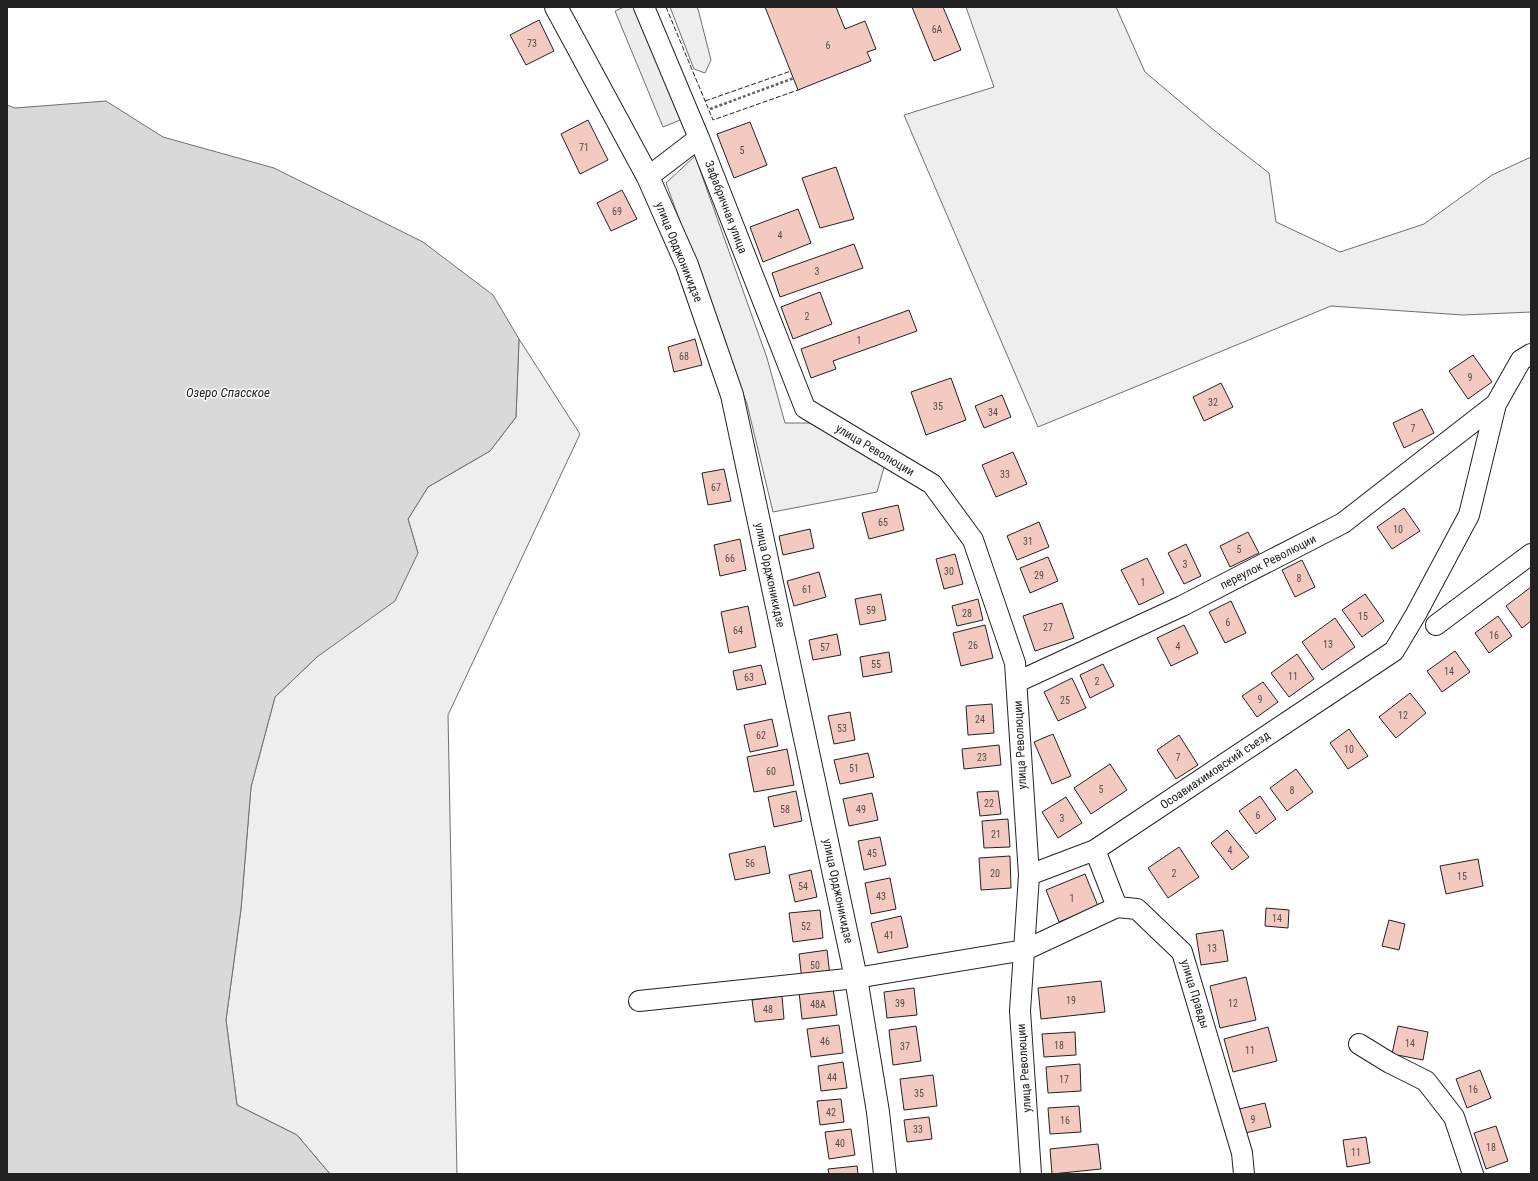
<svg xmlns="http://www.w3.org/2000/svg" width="1538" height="1181" viewBox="0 0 1538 1181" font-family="'Roboto Condensed',sans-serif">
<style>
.green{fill:#eee;stroke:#6f6f6f}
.parking{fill:#ededed;stroke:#6f6f6f}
.water{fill:#d9d9d9;stroke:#6f6f6f}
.building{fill:#f3c9c0;stroke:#222}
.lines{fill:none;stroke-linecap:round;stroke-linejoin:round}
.minor-casing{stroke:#222;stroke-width:22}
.tertiary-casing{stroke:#222;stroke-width:24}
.path{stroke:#646464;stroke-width:2.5;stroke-dasharray:3 2;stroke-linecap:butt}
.minor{stroke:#fff;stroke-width:20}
.tertiary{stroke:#fff;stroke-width:22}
.fence{stroke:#222;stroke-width:1;stroke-dasharray:5 2;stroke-linecap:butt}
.labels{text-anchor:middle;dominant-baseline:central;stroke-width:3;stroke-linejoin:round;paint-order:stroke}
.number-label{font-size:10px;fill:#564c4a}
.street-label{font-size:12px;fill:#222;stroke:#fff}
.water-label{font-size:13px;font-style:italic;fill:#222;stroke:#fff}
</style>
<rect width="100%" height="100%" fill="#fff"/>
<path class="green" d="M 670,7 L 696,7 L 698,9 L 711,60 L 705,73 L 694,69 Z
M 966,7 L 1116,7 L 1145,72 L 1215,131 L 1269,173 L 1276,222 L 1340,252 L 1424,224 L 1492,175 L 1531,157 L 1531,312 L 1463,315 L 1331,306 L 1038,427 L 904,115 L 994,87 Z
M 695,156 L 767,358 L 785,423 L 811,423 L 885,464 L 877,492 L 773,512 L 747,404 L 666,183 Z
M 519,339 L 580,434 L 448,715 L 457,1174 L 330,1174 L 297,1135 L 237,1105 L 226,1020 L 241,909 L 251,787 L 275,697 L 317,657 L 418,553 L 408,519 L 428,487 L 490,451 L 516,417 Z"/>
<path class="parking" d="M 624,7 L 636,7 L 685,118 L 663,127 L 615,11 Z"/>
<path class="water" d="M 106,101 L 163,137 L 274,168 L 423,242 L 493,295 L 519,339 L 516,417 L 490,451 L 428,487 L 408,519 L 418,553 L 395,601 L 317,657 L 275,697 L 251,787 L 241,909 L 226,1020 L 237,1105 L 297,1135 L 330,1174 L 7,1174 L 7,105 L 15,108 Z"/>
<path class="building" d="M 765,7 L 836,7 L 845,29 L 865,21 L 876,49 L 867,52 L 871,61 L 798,90 Z
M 912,7 L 943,7 L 961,50 L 934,61 Z
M 539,20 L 554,51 L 526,65 L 510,35 Z
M 588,120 L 608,160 L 580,174 L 561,134 Z
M 750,122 L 767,165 L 734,178 L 717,134 Z
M 836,167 L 854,219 L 820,228 L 802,178 Z
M 622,190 L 637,219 L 611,231 L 597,203 Z
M 798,209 L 811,243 L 763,262 L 750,227 Z
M 854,244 L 863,268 L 780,297 L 772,273 Z
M 820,292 L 832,324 L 793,339 L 781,307 Z
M 909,310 L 917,331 L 833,361 L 836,369 L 811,378 L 801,349 Z
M 695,339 L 702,365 L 674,372 L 668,347 Z
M 1473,355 L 1492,382 L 1468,399 L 1449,371 Z
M 951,378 L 966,420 L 926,435 L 911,392 Z
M 1221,383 L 1233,407 L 1204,421 L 1193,397 Z
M 1002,395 L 1011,417 L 984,428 L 975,406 Z
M 1422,409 L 1434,433 L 1404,448 L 1393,423 Z
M 1013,452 L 1027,484 L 996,497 L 982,465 Z
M 724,469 L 731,501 L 708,505 L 702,473 Z
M 898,505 L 904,530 L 869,539 L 862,513 Z
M 1404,508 L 1420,531 L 1392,549 L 1377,527 Z
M 1039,522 L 1049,547 L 1017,560 L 1007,536 Z
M 810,529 L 814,548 L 783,555 L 779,536 Z
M 1248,532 L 1259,553 L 1230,567 L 1220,546 Z
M 740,539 L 746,570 L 720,576 L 714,545 Z
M 1186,544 L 1201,576 L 1184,584 L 1168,553 Z
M 955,554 L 963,584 L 944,589 L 936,559 Z
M 1048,557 L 1058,581 L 1030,593 L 1020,568 Z
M 1147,558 L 1164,593 L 1139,605 L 1121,570 Z
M 1302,560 L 1315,587 L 1295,597 L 1282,570 Z
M 819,572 L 826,597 L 794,606 L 787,581 Z
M 1531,587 L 1531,621 L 1522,628 L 1506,606 Z
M 881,594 L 886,620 L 860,625 L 855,599 Z
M 1365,594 L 1384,621 L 1362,637 L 1342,610 Z
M 978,599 L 983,620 L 957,626 L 952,606 Z
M 1231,601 L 1246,633 L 1225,643 L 1209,612 Z
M 1062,603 L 1074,638 L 1035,651 L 1023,616 Z
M 748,606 L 756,647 L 729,653 L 721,612 Z
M 1498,616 L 1512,636 L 1489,653 L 1475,633 Z
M 1335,618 L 1355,647 L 1322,670 L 1302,642 Z
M 985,625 L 993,658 L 961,666 L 953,633 Z
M 1184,625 L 1198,653 L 1171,666 L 1157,638 Z
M 837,634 L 841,655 L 813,660 L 809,640 Z
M 1455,651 L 1470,672 L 1442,692 L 1427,671 Z
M 889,652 L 892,672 L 863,677 L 860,657 Z
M 1297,654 L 1314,679 L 1289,697 L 1271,673 Z
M 1103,664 L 1114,686 L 1090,698 L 1080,675 Z
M 761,665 L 766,684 L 737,690 L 733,671 Z
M 1072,678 L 1086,708 L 1058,721 L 1044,692 Z
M 1263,682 L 1278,702 L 1257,717 L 1242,696 Z
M 1410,693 L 1426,713 L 1396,738 L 1379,717 Z
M 992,704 L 994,733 L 968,735 L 966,706 Z
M 850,712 L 855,740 L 834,744 L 828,716 Z
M 772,719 L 778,746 L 750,752 L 744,725 Z
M 1349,729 L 1368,756 L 1348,769 L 1330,743 Z
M 1053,734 L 1071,776 L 1052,784 L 1034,742 Z
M 1179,735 L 1198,765 L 1176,779 L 1157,750 Z
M 999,745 L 1001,765 L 964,769 L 962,749 Z
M 787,749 L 794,785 L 754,792 L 747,757 Z
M 868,753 L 874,777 L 840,784 L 834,760 Z
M 1110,764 L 1127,790 L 1091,814 L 1074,788 Z
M 1296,769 L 1313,792 L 1287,811 L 1270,788 Z
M 796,791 L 802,821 L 774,827 L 768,797 Z
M 998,791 L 1001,814 L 980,816 L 977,792 Z
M 872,793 L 878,820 L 849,826 L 843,799 Z
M 1260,796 L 1276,819 L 1256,834 L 1239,811 Z
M 1066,797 L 1082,823 L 1058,838 L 1042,812 Z
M 1008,819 L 1010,847 L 984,848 L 982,821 Z
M 1227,830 L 1249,857 L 1232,870 L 1211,843 Z
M 880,837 L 886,865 L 864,870 L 858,841 Z
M 765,846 L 770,873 L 735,880 L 729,854 Z
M 1179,847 L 1199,877 L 1168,898 L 1148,868 Z
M 1010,856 L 1011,888 L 981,890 L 979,858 Z
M 1478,859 L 1483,886 L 1446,894 L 1440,866 Z
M 811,870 L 817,897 L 795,902 L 789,875 Z
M 1085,874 L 1098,906 L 1059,922 L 1046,890 Z
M 890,878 L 896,909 L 871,914 L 865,883 Z
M 1266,908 L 1289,910 L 1288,928 L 1265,926 Z
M 820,910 L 823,938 L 793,942 L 789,913 Z
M 901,916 L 908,947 L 878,953 L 871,923 Z
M 1389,920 L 1405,924 L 1399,950 L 1382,946 Z
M 1223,930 L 1228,961 L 1201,965 L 1196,934 Z
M 827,950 L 830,976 L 802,980 L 799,954 Z
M 1246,977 L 1256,1020 L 1220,1028 L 1210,986 Z
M 1101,981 L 1105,1012 L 1041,1019 L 1038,988 Z
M 833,988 L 837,1015 L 802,1019 L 799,992 Z
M 914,988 L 917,1015 L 887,1018 L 884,992 Z
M 782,996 L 784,1019 L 755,1022 L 752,1000 Z
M 839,1025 L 843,1053 L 811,1057 L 807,1029 Z
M 916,1026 L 921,1061 L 893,1065 L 889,1030 Z
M 1398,1026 L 1428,1032 L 1423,1060 L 1392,1054 Z
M 1268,1027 L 1277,1061 L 1233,1072 L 1224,1039 Z
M 1075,1032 L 1076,1055 L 1044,1057 L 1042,1034 Z
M 843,1062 L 847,1088 L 821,1091 L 818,1066 Z
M 1080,1064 L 1081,1091 L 1048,1093 L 1046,1067 Z
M 1480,1070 L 1491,1098 L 1467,1108 L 1456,1079 Z
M 933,1075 L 937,1106 L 904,1110 L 900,1079 Z
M 841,1099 L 844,1122 L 820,1125 L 817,1101 Z
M 1265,1103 L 1271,1127 L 1241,1134 L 1235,1110 Z
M 1079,1106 L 1081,1132 L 1050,1134 L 1048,1108 Z
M 929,1117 L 932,1139 L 907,1142 L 904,1120 Z
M 1496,1126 L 1508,1161 L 1486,1169 L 1474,1133 Z
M 851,1129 L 855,1155 L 829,1159 L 825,1132 Z
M 1366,1137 L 1370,1163 L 1347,1167 L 1343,1140 Z
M 1098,1144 L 1101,1169 L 1052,1174 L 1050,1149 Z
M 857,1166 L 858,1174 L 829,1174 L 828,1169 Z"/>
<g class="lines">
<g class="minor-casing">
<path id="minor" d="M 644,7 L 699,138 L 805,408 L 932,484 L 973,540 L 1015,663 L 1029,875 L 1020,1011 L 1031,1174
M 648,177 L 699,138
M 1436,625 L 1531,554
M 1017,682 L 1182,606 L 1343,523 L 1496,404
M 1095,850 L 1117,907 L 1137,909 L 1182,952 L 1242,1153 L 1244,1174
M 1029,875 L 1095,850 L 1394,651 L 1416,614 L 1469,515 L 1496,404 L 1521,360 L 1531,354
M 639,1001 L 856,978 L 1025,950 L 1117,907
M 1359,1044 L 1390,1063 L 1426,1081 L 1454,1117 L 1473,1174"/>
</g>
<g class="tertiary-casing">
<path id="tertiary" d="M 556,7 L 648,177 L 687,265 L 732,395 L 856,978 L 878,1112 L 885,1174"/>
</g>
<path class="path" d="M 710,109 L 794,78"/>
<use href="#minor" class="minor"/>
<use href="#tertiary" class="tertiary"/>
<path class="fence" d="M 666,7 L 713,120 L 798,90
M 705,101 L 791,71"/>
</g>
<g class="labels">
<g class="number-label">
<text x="937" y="29">6А</text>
<text x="532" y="43">73</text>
<text x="828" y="45">6</text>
<text x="584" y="147">71</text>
<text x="742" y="150">5</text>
<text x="617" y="211">69</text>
<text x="780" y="235">4</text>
<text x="817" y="271">3</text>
<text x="807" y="316">2</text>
<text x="859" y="340">1</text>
<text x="684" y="356">68</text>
<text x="1470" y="377">9</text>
<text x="1213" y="402">32</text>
<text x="938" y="406">35</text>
<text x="993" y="412">34</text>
<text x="1413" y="428">7</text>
<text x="1005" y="474">33</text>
<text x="716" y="487">67</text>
<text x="883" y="522">65</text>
<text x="1398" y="529">10</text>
<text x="1028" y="541">31</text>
<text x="1239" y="549">5</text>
<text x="730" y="558">66</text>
<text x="1185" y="564">3</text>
<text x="949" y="571">30</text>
<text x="1039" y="575">29</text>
<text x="1299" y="578">8</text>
<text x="1143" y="582">1</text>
<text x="807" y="589">61</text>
<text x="871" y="610">59</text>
<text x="967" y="613">28</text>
<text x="1363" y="616">15</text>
<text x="1228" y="622">6</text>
<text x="1048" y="627">27</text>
<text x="738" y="630">64</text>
<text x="1494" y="635">16</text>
<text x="1328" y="644">13</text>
<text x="973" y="645">26</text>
<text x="1178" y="646">4</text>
<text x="825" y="647">57</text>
<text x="876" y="664">55</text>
<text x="1449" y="671">14</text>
<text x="1293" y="676">11</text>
<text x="749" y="677">63</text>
<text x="1097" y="681">2</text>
<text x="1260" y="699">9</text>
<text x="1065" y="700">25</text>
<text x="1403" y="715">12</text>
<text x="980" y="719">24</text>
<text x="842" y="728">53</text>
<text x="761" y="735">62</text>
<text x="1349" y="749">10</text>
<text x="982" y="757">23</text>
<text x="1178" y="757">7</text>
<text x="854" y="768">51</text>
<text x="771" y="771">60</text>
<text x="1101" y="789">5</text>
<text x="1292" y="790">8</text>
<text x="989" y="803">22</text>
<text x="785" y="809">58</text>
<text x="861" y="809">49</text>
<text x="1258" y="815">6</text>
<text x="1062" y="818">3</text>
<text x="996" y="834">21</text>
<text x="1230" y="850">4</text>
<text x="872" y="853">45</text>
<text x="750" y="863">56</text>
<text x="995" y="873">20</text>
<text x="1174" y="873">2</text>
<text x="1462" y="876">15</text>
<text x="803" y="886">54</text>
<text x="881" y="896">43</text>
<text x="1072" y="898">1</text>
<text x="1277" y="918">14</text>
<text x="806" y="926">52</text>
<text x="889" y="935">41</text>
<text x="1212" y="948">13</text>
<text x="815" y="965">50</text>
<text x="1071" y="1000">19</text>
<text x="900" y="1003">39</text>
<text x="1233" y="1003">12</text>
<text x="818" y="1004">48А</text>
<text x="768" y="1009">48</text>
<text x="825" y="1041">46</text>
<text x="1410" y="1043">14</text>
<text x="1059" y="1045">18</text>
<text x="905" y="1046">37</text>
<text x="1250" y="1050">11</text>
<text x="832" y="1077">44</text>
<text x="1064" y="1079">17</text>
<text x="1473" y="1089">16</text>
<text x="919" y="1093">35</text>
<text x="831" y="1112">42</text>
<text x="1253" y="1119">9</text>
<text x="1065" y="1120">16</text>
<text x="918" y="1129">33</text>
<text x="840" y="1143">40</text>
<text x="1491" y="1147">18</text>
<text x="1356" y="1152">11</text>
</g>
<g class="street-label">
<text transform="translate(726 207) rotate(69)">Зафабричная улица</text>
<text transform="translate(679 252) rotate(68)">улица Орджоникидзе</text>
<text transform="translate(875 450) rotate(31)">улица Революции</text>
<text transform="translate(1268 562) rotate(-27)">переулок Революции</text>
<text transform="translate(770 575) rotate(78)">улица Орджоникидзе</text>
<text transform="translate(1020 745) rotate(-93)">улица Революции</text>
<text transform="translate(1215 770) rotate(-34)">Осоавиахимовский съезд</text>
<text transform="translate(838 891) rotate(78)">улица Орджоникидзе</text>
<text transform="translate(1195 994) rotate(73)">улица Правды</text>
<text transform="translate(1024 1068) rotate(-94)">улица Революции</text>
</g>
<g class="water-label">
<text x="228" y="392">Озеро Спасское</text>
</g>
</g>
<rect width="1538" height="1181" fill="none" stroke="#222222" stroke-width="16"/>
</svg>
